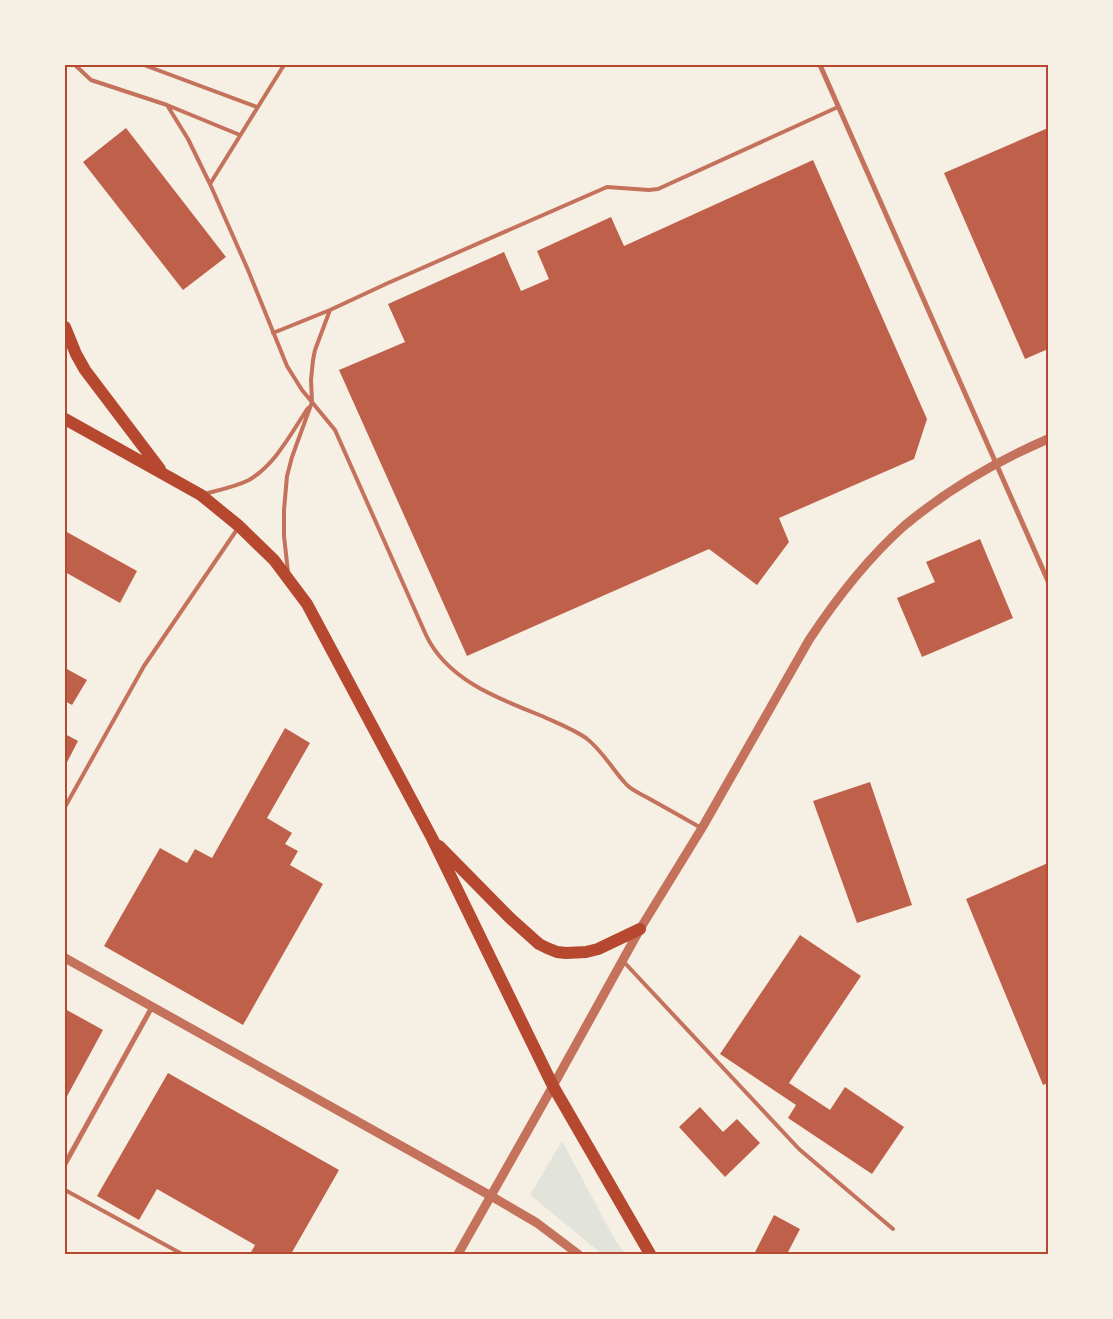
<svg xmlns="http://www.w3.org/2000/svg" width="1113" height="1319" viewBox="0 0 1113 1319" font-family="Helvetica,sans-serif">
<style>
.green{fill:#e2e4dc}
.building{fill:#bf614a}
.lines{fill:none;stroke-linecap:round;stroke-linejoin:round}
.service{stroke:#c5725c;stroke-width:4}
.minor{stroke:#c5725c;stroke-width:5}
.tertiary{stroke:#c5725c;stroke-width:9}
.primary{stroke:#b5482f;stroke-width:12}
.neatline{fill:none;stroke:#b5482f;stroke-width:2}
</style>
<rect width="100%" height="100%" fill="#f6efe4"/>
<path class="green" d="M 562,1141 L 615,1240 L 626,1254 L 602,1254 L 530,1195 Z"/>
<path class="building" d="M 126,128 L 226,257 L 183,290 L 83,162 Z
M 1048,128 L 1048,349 L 1025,359 L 944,173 Z
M 813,160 L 927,419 L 914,459 L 779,518 L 789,542 L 757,585 L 709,549 L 467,656 L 339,370 L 405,342 L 388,304 L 504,252 L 521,291 L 549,279 L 537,251 L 611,217 L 624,246 Z
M 65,531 L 137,571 L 120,603 L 65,572 Z
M 980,539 L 1013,618 L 922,657 L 897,598 L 935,582 L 926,562 Z
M 65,668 L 87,680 L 72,705 L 65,701 Z
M 285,728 L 310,743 L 267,818 L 292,833 L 285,844 L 298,851 L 290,865 L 323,884 L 243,1025 L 104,946 L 160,848 L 187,863 L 195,849 L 212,858 Z
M 65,734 L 78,741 L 65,766 Z
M 870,782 L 912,905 L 857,923 L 813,801 Z
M 1048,863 L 1048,1083 L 1043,1085 L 966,899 Z
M 800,935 L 861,976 L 789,1083 L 830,1110 L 845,1087 L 904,1127 L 872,1174 L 788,1118 L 796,1105 L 720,1054 Z
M 65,1009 L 103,1030 L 65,1100 Z
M 168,1073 L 339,1170 L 291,1254 L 250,1254 L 255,1245 L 157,1189 L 139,1220 L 97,1196 Z
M 700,1107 L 723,1132 L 737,1119 L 760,1143 L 725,1177 L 679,1127 Z
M 774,1215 L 800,1229 L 787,1254 L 754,1254 Z"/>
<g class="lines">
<path class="service" d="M 75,65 L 91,80 L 167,105 L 240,135
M 144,65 L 257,107
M 167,105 L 188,139 L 210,184 L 248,270 L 287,366 L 302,390 L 335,430 L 426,635 C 447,680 499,699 542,716 C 557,723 573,729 586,738 C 603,751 612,769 626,784 C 631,790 641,794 648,798 C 666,808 684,818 701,828
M 210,184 L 284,65
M 273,333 L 330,310 L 388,283 L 607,187 L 649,190 L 658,189 L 838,107
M 204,494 C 219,490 235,487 249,480 C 276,464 291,433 308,408
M 288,572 L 284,536 L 284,510 L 287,476 L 292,457 L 312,402 L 311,380 L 313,360 L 315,350 L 330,310
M 65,807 L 144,666 L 238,528
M 623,961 L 799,1149 L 893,1229
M 65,1190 L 182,1254"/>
<path class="minor" d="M 820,65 C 895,238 973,409 1048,581
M 65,1164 L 152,1007"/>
<path class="tertiary" d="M 65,958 L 491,1196 L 537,1223 L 578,1254
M 458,1254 L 553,1086 L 640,929 L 702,828 L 809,640 C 836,599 867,559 904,526 C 947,490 997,461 1048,439"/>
<path class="primary" d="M 65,327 L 76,354 L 85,370 L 160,469
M 65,419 L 201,495 L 239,526 L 274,560 L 307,604 L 432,838 L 553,1086 L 650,1254
M 439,846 L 511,919 L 539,944 L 547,948 L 557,952 L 566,953 L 586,952 L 598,949 L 640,929"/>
</g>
<rect width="1113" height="1319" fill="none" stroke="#f6efe4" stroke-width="132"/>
<rect x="66" y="66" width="981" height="1187" class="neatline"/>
</svg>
